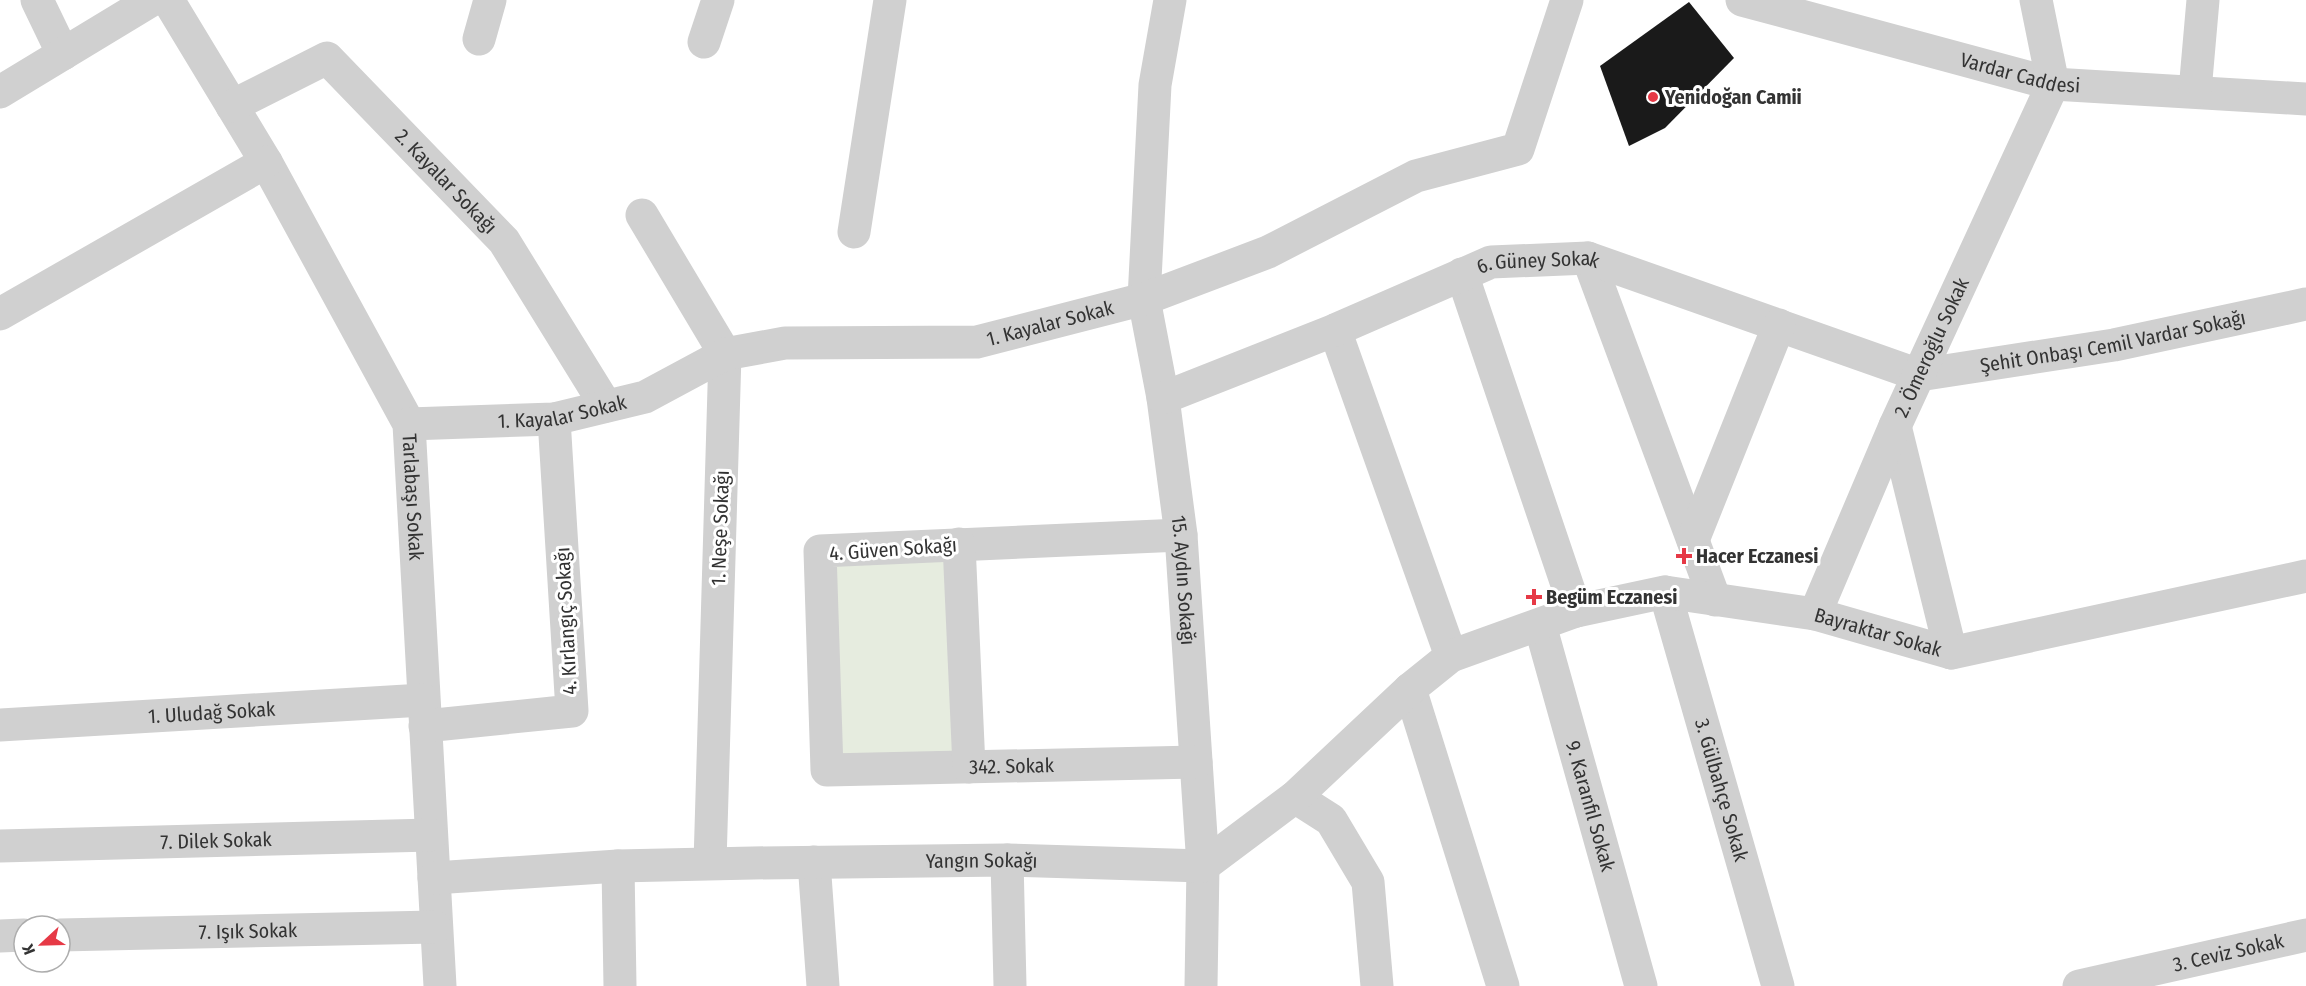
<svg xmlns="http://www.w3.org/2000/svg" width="2306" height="986" viewBox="0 0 2306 986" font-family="'Fira Sans Condensed',sans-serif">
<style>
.green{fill:#e6ecdf}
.building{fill:#1a1a1a}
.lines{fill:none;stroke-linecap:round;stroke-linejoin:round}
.minor{stroke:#d0d0d0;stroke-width:33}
.poi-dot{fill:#e63946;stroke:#fff;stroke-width:2}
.labels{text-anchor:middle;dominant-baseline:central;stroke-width:6;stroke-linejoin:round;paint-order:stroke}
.street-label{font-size:20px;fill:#333;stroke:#fff}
.poi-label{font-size:20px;font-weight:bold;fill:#333;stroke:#fff;text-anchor:start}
</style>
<rect width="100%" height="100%" fill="#fff"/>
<path class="green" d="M 948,561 L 957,757 L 840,758 L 833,566 Z"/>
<path class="building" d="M 1689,2 L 1734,58 L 1665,128 L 1629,146 L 1600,66 Z"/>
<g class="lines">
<g class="minor">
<path d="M 37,0 L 63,54"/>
<path id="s1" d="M 168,0 L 266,162 L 409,424 L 440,986"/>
<path id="s2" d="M 1170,0 L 1155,85 L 1144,299 L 1163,398 L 1181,535 L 1203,866 L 1201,986"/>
<path id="s3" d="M 1742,0 L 2053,84 L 2306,99"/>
<path d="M 479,39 L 490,0"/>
<path d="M 704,42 L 718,0"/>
<path d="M 2195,91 L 2203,0"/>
<path d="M 0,92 L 152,0"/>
<path id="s4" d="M 232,106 L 327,58 L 504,241 L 606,406"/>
<path d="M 642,215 L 725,354 L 710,863"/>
<path d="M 854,232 L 890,0"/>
<path d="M 1588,258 L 1715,600"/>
<path d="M 1462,274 L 1576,611"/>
<path d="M 0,314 L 266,162"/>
<path d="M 1335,330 L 1451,656"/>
<path id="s5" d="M 1163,398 L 1335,330 L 1491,262 L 1588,258 L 1919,375 L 2114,345 L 2306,304"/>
<path id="s6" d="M 409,424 L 554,419 L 645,397 L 725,354 L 785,343 L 977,342 L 1144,299 L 1268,252 L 1416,176 L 1518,149 L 1567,0"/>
<path d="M 1895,426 L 1951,653"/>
<path id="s7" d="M 1181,535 L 820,551 L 827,770 L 1196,762"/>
<path d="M 1693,540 L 1779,325"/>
<path d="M 959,544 L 969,767"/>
<path id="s8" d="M 1665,592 L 1778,986"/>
<path id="s9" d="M 1815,614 L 1895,426 L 2053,84 L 2036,0"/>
<path id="s10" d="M 1540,625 L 1641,986"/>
<path d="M 1410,689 L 1503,986"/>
<path id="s11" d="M 0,725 L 423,700"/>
<path d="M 425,726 L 572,711 L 554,419"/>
<path d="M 1295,797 L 1331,820 L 1368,882 L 1377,986"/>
<path id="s12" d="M 0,846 L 431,835"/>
<path d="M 1007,860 L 1010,986"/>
<path d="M 814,862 L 823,986"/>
<path d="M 618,866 L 620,986"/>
<path id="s13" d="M 434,878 L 618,866 L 753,863 L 1007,860 L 1203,866 L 1295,797 L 1410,689 L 1451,656 L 1576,611 L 1665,592 L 1815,614 L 1951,653 L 2306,576"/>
<path id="s14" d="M 60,935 L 435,927"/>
<path d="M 0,936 L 24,935"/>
<path id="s15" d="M 2079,986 L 2306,935"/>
</g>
</g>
<g class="poi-dot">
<circle cx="1653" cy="97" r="6"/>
<path d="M1681 547h6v6h6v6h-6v6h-6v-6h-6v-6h6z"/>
<path d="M1531 588h6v6h6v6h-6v6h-6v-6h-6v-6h6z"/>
</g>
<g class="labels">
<g class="street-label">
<text stroke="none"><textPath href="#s3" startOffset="288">Vardar Caddesi</textPath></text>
<text stroke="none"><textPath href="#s4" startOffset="278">2. Kayalar Sokağı</textPath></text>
<text stroke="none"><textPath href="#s5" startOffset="402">6. Güney Sokak</textPath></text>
<text stroke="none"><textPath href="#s6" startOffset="658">1. Kayalar Sokak</textPath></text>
<text stroke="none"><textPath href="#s5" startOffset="1000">Şehit Onbaşı Cemil Vardar Sokağı</textPath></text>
<text stroke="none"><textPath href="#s9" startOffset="291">2. Ömeroğlu Sokak</textPath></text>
<text stroke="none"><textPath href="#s6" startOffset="154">1. Kayalar Sokak</textPath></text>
<text stroke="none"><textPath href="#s1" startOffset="561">Tarlabaşı Sokak</textPath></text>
<text transform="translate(720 528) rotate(-88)">1. Neşe Sokağı</text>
<text transform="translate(893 549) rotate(-4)">4. Güven Sokağı</text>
<text stroke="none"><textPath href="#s2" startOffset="585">15. Aydın Sokağı</textPath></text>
<text transform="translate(566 621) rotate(-93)">4. Kırlangıç Sokağı</text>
<text stroke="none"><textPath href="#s13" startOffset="1536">Bayraktar Sokak</textPath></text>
<text stroke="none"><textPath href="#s11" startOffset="212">1. Uludağ Sokak</textPath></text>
<text stroke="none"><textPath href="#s7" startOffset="765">342. Sokak</textPath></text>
<text stroke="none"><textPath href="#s8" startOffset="206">3. Gülbahçe Sokak</textPath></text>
<text stroke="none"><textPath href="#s10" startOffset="188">9. Karanfil Sokak</textPath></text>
<text stroke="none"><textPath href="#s12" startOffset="216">7. Dilek Sokak</textPath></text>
<text stroke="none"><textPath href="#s13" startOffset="548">Yangın Sokağı</textPath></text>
<text stroke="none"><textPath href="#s14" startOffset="188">7. Işık Sokak</textPath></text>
<text stroke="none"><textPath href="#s15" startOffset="153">3. Ceviz Sokak</textPath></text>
</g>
<g class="poi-label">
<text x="1665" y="97">Yenidoğan Camii</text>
<text x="1696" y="556">Hacer Eczanesi</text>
<text x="1546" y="597">Begüm Eczanesi</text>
</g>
</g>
<g transform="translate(42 944) rotate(248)"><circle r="28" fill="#ffffff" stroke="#adadad" stroke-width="1.5"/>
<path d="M0-4.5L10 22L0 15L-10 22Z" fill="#e63946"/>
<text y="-9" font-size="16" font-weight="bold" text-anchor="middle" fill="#333333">K</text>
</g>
</svg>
